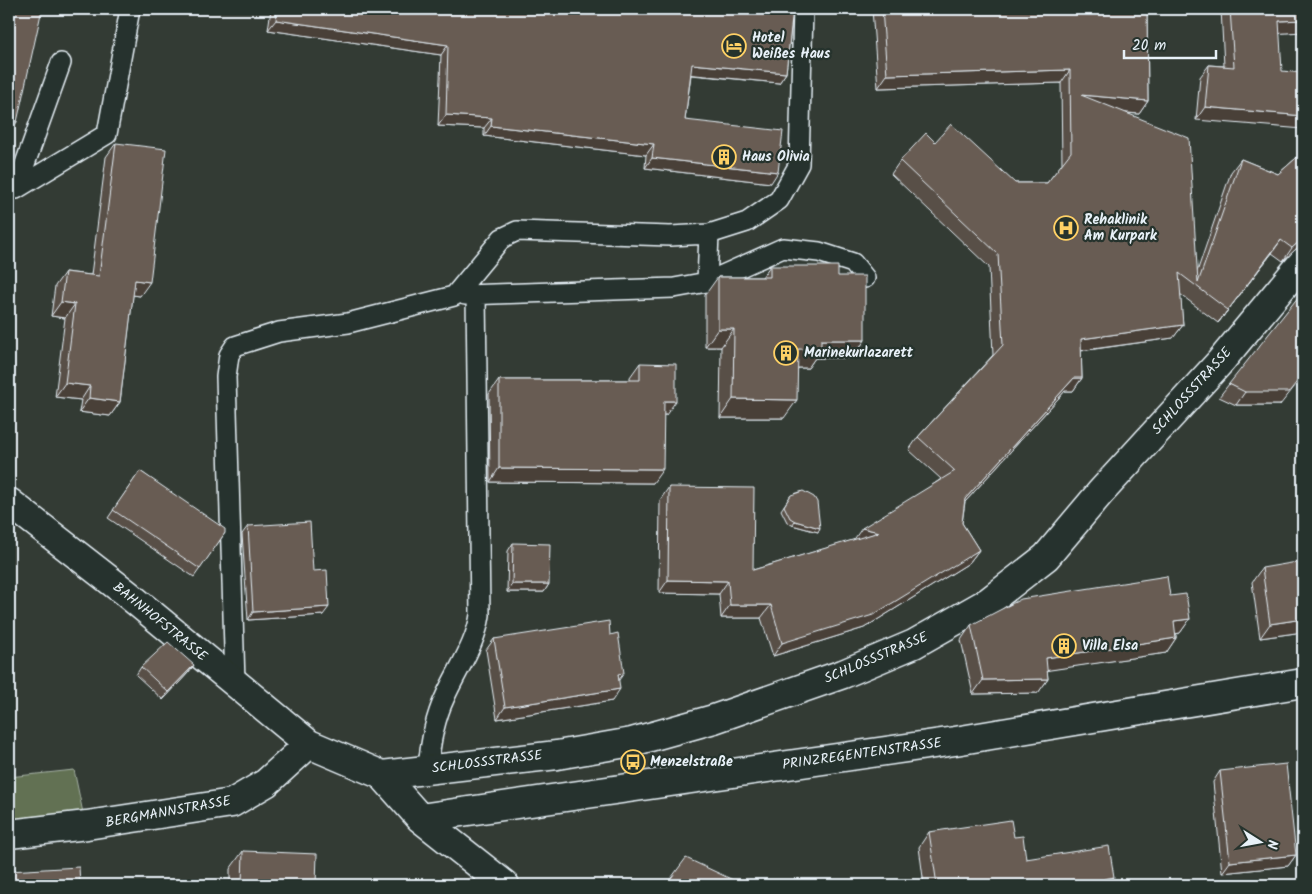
<svg xmlns="http://www.w3.org/2000/svg" width="1312" height="894" viewBox="0 0 1312 894" font-family="Kalam,sans-serif">
<style>
.green{fill:#627152;stroke:#a5b1a5}
.lines{fill:none;stroke-linecap:round;stroke-linejoin:round}
.lane-casing{stroke:#e8f1f8;stroke-width:22}
.street-casing{stroke:#e8f1f8;stroke-width:31}
.lane{stroke:#26332d;stroke-width:19}
.street{stroke:#26332d;stroke-width:28}
.wall{fill:#594f47;stroke:#e8f1f8}
.shaded-wall{fill:#484039;stroke:#e8f1f8}
.building{fill:#675c52;stroke:#e8f1f8}
.labels{text-anchor:middle;dominant-baseline:central;stroke-width:4.5;stroke-linejoin:round;paint-order:stroke}
.poi-label{font-size:14px;font-weight:bold;fill:#e8f1f8;stroke:#26332d;text-anchor:start}
.street-label{font-size:14px;fill:#e8f1f8;stroke:#26332d}
</style>
<rect width="100%" height="100%" fill="#333b34"/>
<filter id="ink" filterUnits="userSpaceOnUse"><feTurbulence type="fractalNoise" baseFrequency=".02" numOctaves="2"/><feDisplacementMap in="SourceGraphic" scale="10" xChannelSelector="R" yChannelSelector="G"/><feConvolveMatrix kernelMatrix="1 2 1 2 8 2 1 2 1" color-interpolation-filters="sRGB"/></filter>
<g filter="url(#ink)">
<path class="green" d="M 74,770 L 83,813 L 9,820 L 9,777 Z"/>
<g class="lines">
<g class="lane-casing">
<path id="lane" d="M 9,188 L 16,189 L 107,134 L 130,9
M 16,189 L 61,63
M 707,282 L 709,234
M 465,295 L 674,288 L 707,282 L 783,248 L 819,252 L 853,263 L 865,278
M 235,683 L 226,377 L 229,355 L 235,346 L 279,332 L 348,323 L 454,296 L 502,238 L 517,231 L 670,236 L 709,234 L 747,222 L 779,200 L 799,164 L 803,9
M 428,769 C 430,744 434,720 445,697 C 457,670 476,644 480,615 L 476,295"/>
</g>
<g class="street-casing">
<path id="street" d="M 9,502 L 126,593 L 309,744 L 382,775 L 557,755 L 632,742 L 714,719 L 843,674 L 914,644 L 988,602 L 1046,557 L 1100,493 L 1220,362 L 1303,262
M 382,775 L 420,818 L 505,885
M 420,818 L 955,741 L 1303,683
M 9,834 L 87,825 L 232,803 L 266,783 L 309,744"/>
</g>
<use href="#lane" class="lane"/>
<use href="#street" class="street"/>
</g>
<path class="wall" d="M 271,9 L 793,9 L 786,73 L 779,83 L 691,75 L 685,120 L 771,183 L 645,168 L 646,155 L 484,136 L 484,128 L 438,126 L 441,55 L 268,30 Z
M 872,9 L 1147,9 L 1148,101 L 1139,114 L 1126,113 L 1197,272 L 1231,172 L 1241,159 L 1278,174 L 1303,152 L 1303,247 L 1297,248 L 1283,261 L 1272,253 L 1218,323 L 1180,294 L 1183,325 L 1173,338 L 1081,351 L 1082,378 L 1073,391 L 1065,391 L 965,502 L 962,523 L 979,550 L 969,563 L 864,628 L 773,656 L 761,618 L 721,618 L 719,594 L 659,593 L 660,500 L 669,487 L 753,570 L 854,540 L 941,479 L 909,450 L 918,437 L 993,355 L 989,267 L 891,174 L 900,161 L 935,142 L 1015,183 L 1047,183 L 1062,164 L 1061,83 L 878,88 Z
M 1221,9 L 1303,9 L 1303,32 L 1279,33 L 1196,120 L 1200,77 L 1209,65 L 1224,66 Z
M 116,143 L 140,296 L 133,295 L 120,402 L 110,416 L 79,412 L 81,400 L 55,397 L 65,318 L 51,316 L 55,286 L 65,272 L 91,275 L 106,157 Z
M 770,266 L 838,276 L 865,340 L 852,358 L 815,358 L 808,368 L 798,368 L 784,418 L 720,418 L 721,347 L 705,347 L 705,295 L 718,277 L 762,277 Z
M 640,363 L 666,415 L 663,415 L 653,483 L 490,482 L 489,394 L 499,380 L 630,380 L 630,377 Z
M 1229,384 L 1280,405 L 1236,405 L 1219,397 Z
M 140,471 L 225,533 L 194,577 L 108,518 Z
M 791,495 L 818,532 L 792,525 L 787,522 L 781,510 Z
M 248,526 L 313,571 L 323,615 L 248,620 L 242,534 Z
M 513,543 L 549,584 L 544,592 L 507,592 L 508,551 Z
M 1262,568 L 1303,632 L 1260,638 L 1252,582 Z
M 1170,596 L 1190,619 L 1180,633 L 1176,634 L 1176,638 L 1166,653 L 1047,670 L 1048,679 L 1038,693 L 973,694 L 961,640 L 971,625 Z
M 610,635 L 612,701 L 497,719 L 486,650 L 494,639 Z
M 194,665 L 188,673 L 163,700 L 136,675 L 141,667 Z
M 1220,771 L 1296,855 L 1288,866 L 1222,873 L 1213,782 Z
M 929,832 L 1014,837 L 1026,859 L 1114,877 L 1108,885 L 924,885 L 919,847 Z
M 243,851 L 316,885 L 230,885 L 230,869 Z"/>
<path class="shaded-wall" d="M 276,20 L 448,45 L 441,55 L 268,30 Z
M 1303,20 L 1303,32 L 1270,34 L 1279,21 Z
M 692,64 L 786,73 L 779,83 L 685,74 Z
M 1070,70 L 1061,83 L 878,88 L 887,75 Z
M 1081,95 L 1148,101 L 1139,114 L 1072,108 Z
M 1205,107 L 1303,116 L 1303,129 L 1196,120 Z
M 446,115 L 492,118 L 484,128 L 438,126 Z
M 9,120 L 17,122 L 9,134 Z
M 491,126 L 654,144 L 646,155 L 484,136 Z
M 652,158 L 778,172 L 771,183 L 645,168 Z
M 1303,238 L 1303,247 L 1297,248 L 1283,261 L 1292,248 Z
M 1281,240 L 1272,253 L 1218,323 L 1228,310 Z
M 135,280 L 150,282 L 140,296 L 125,294 Z
M 61,302 L 75,304 L 65,318 L 51,316 Z
M 1183,325 L 1173,338 L 1071,352 L 1081,339 Z
M 718,329 L 734,329 L 721,347 L 705,347 Z
M 821,340 L 865,340 L 852,358 L 815,358 L 808,368 L 785,368 L 798,349 Z
M 1303,374 L 1303,376 L 1280,405 L 1236,405 L 1245,392 Z
M 1074,378 L 1082,378 L 1073,391 L 1065,391 L 956,512 L 965,499 Z
M 65,383 L 90,386 L 81,400 L 55,397 Z
M 89,398 L 120,402 L 110,416 L 79,412 Z
M 733,399 L 797,400 L 784,418 L 720,418 Z
M 664,401 L 676,401 L 666,415 L 654,415 Z
M 499,468 L 663,469 L 653,483 L 490,482 Z
M 795,521 L 820,528 L 818,532 L 792,525 Z
M 862,528 L 879,532 L 853,541 Z
M 979,550 L 969,563 L 864,628 L 773,656 L 782,643 Z
M 668,580 L 728,581 L 719,594 L 659,593 Z
M 512,584 L 549,584 L 544,592 L 507,592 Z
M 730,605 L 771,605 L 761,618 L 721,618 Z
M 329,607 L 323,615 L 248,620 L 253,612 Z
M 1190,619 L 1180,633 L 1164,636 L 1174,621 Z
M 1303,619 L 1303,632 L 1260,638 L 1270,624 Z
M 1176,638 L 1166,653 L 1037,672 L 1046,658 Z
M 194,665 L 188,673 L 163,700 L 168,692 Z
M 624,673 L 616,684 L 618,674 Z
M 1048,679 L 1038,693 L 973,694 L 983,680 Z
M 620,689 L 612,701 L 497,719 L 505,707 Z
M 1296,855 L 1288,866 L 1222,873 L 1230,862 Z
M 1114,877 L 1108,885 L 1100,885 L 1104,879 Z"/>
<path class="building" d="M 9,9 L 42,9 L 17,122 L 9,120 Z
M 277,9 L 793,9 L 786,73 L 692,64 L 685,120 L 783,131 L 778,172 L 652,158 L 654,144 L 491,126 L 492,118 L 446,115 L 448,45 L 276,20 Z
M 882,9 L 1147,9 L 1148,101 L 1081,95 L 1189,138 L 1198,283 L 1241,159 L 1278,174 L 1303,152 L 1303,238 L 1292,248 L 1281,240 L 1228,310 L 1179,273 L 1183,325 L 1081,339 L 1082,378 L 1074,378 L 965,499 L 962,523 L 979,550 L 873,615 L 782,643 L 771,605 L 730,605 L 728,581 L 668,580 L 669,487 L 754,488 L 753,570 L 879,532 L 862,528 L 955,471 L 918,437 L 1003,345 L 998,254 L 900,161 L 926,133 L 935,142 L 951,124 L 1015,183 L 1047,183 L 1071,152 L 1070,70 L 887,75 Z
M 1230,9 L 1303,9 L 1303,20 L 1279,21 L 1282,71 L 1303,73 L 1303,116 L 1205,107 L 1209,65 L 1234,67 Z
M 116,143 L 166,149 L 150,282 L 135,280 L 120,402 L 89,398 L 90,386 L 65,383 L 75,304 L 61,302 L 65,272 L 99,276 Z
M 770,266 L 838,266 L 838,276 L 865,276 L 865,340 L 821,340 L 821,350 L 798,349 L 797,400 L 733,399 L 734,329 L 718,329 L 718,277 L 770,277 Z
M 1303,291 L 1303,374 L 1289,392 L 1245,392 L 1229,384 Z
M 640,363 L 676,364 L 676,401 L 664,401 L 663,469 L 499,468 L 499,380 L 640,380 Z
M 140,471 L 225,529 L 225,533 L 200,569 L 113,510 Z
M 803,491 L 814,497 L 817,502 L 820,528 L 795,521 L 790,518 L 784,506 L 791,495 Z
M 310,522 L 313,571 L 327,570 L 329,607 L 253,612 L 248,526 Z
M 513,543 L 550,544 L 549,584 L 512,584 Z
M 1303,561 L 1303,619 L 1270,624 L 1262,568 Z
M 1167,576 L 1170,596 L 1186,594 L 1190,619 L 1174,621 L 1176,638 L 1046,658 L 1048,679 L 983,680 L 971,625 L 1021,599 Z
M 609,621 L 610,635 L 618,633 L 624,673 L 618,674 L 620,689 L 505,707 L 494,639 Z
M 168,642 L 194,665 L 168,692 L 141,667 Z
M 1286,764 L 1296,855 L 1230,862 L 1220,771 Z
M 1011,820 L 1014,837 L 1023,836 L 1026,859 L 1109,846 L 1114,877 L 1104,879 L 1105,885 L 937,885 L 929,832 Z
M 243,851 L 317,854 L 316,885 L 242,885 Z
M 686,858 L 733,880 L 732,885 L 666,885 Z
M 79,867 L 80,885 L 9,885 L 9,871 Z"/>
</g>
<defs>
<g id="hotel-ring" transform="scale(1.25)"><circle r="9.5" fill="#26332d" stroke="#ffd166" stroke-width="1.5"/><path d="M-6-4.5h1.5V1H6V5H4.5V3h-9V5H-6ZM-4 0a1.8 1.8 0 1 1 3.6 0ZM.5 0V-2.5h3Q6-2.5 6 0Z" fill="#ffd166"/></g>
<g id="building-ring" transform="scale(1.25)"><circle r="9.5" fill="#26332d" stroke="#ffd166" stroke-width="1.5"/><path d="M-4-6H4V6H1V3H-1V6H-4ZM-2.5-4.3h1.7v1.8h-1.7ZM.8-4.3h1.7v1.8H.8ZM-2.5-1h1.7V.8h-1.7ZM.8-1h1.7V.8H.8Z" fill="#ffd166"/></g>
<g id="hospital-ring" transform="scale(1.25)"><circle r="9.5" fill="#26332d" stroke="#ffd166" stroke-width="1.5"/><path d="M-5-5h3v3.5h4V-5h3V5h-3V1.5h-4V5h-3Z" fill="#ffd166"/></g>
<g id="bus-ring" transform="scale(1.25)"><circle r="9.5" fill="#26332d" stroke="#ffd166" stroke-width="1.5"/><path d="M-5-6H5V4H4V6H2V4H-2V6H-4V4H-5ZM-3.5-4V0h7V-4ZM-3.5 1.2v1.5H-2V1.2ZM2 1.2v1.5H3.5V1.2Z" fill="#ffd166"/></g>
</defs>
<g fill-rule="evenodd">
<use href="#hotel-ring" x="734" y="46"/>
<use href="#building-ring" x="724" y="157"/>
<use href="#hospital-ring" x="1066" y="228"/>
<use href="#building-ring" x="786" y="353"/>
<use href="#building-ring" x="1064" y="646"/>
<use href="#bus-ring" x="633" y="762"/>
</g>
<g class="labels">
<g class="poi-label">
<text x="752" y="38">Hotel<tspan x="752" dy="16">Weißes Haus</tspan></text>
<text x="742" y="157">Haus Olivia</text>
<text x="1084" y="220">Rehaklinik<tspan x="1084" dy="16">Am Kurpark</tspan></text>
<text x="804" y="353">Marinekurlazarett</text>
<text x="1082" y="646">Villa Elsa</text>
<text x="650" y="762">Menzelstraße</text>
</g>
<g class="street-label">
<text transform="translate(1192 391) rotate(-48)">SCHLOSSSTRASSE</text>
<text transform="translate(160 622) rotate(39)">BAHNHOFSTRASSE</text>
<text transform="translate(876 658) rotate(-23)">SCHLOSSSTRASSE</text>
<text transform="translate(862 754) rotate(-8)">PRINZREGENTENSTRASSE</text>
<text transform="translate(487 762) rotate(-7)">SCHLOSSSTRASSE</text>
<text transform="translate(168 812) rotate(-10)">BERGMANNSTRASSE</text>
</g>
</g>
<rect width="1312" height="894" fill="none" stroke="#26332d" stroke-width="30"/>
<rect x="15" y="15" width="1282" height="864" fill="none" stroke="#e8f1f8" stroke-width="2" filter="url(#ink)"/>
<g transform="translate(1260 842) rotate(101)" stroke="#26332d" stroke-width="4" paint-order="stroke">
<path d="M0-4L9 19L0 12L-9 19Z" fill="#e8f1f8"/>
<text y="-8" font-size="14" font-weight="bold" text-anchor="middle" fill="#e8f1f8">N</text>
</g>
<path d="M1124 50v8h92v-8" fill="none" stroke="#e8f1f8" stroke-width="2.5"/>
<text x="1132" y="50" font-size="15" fill="#e8f1f8" stroke="#26332d" stroke-width="4" paint-order="stroke">20 m</text>
</svg>
